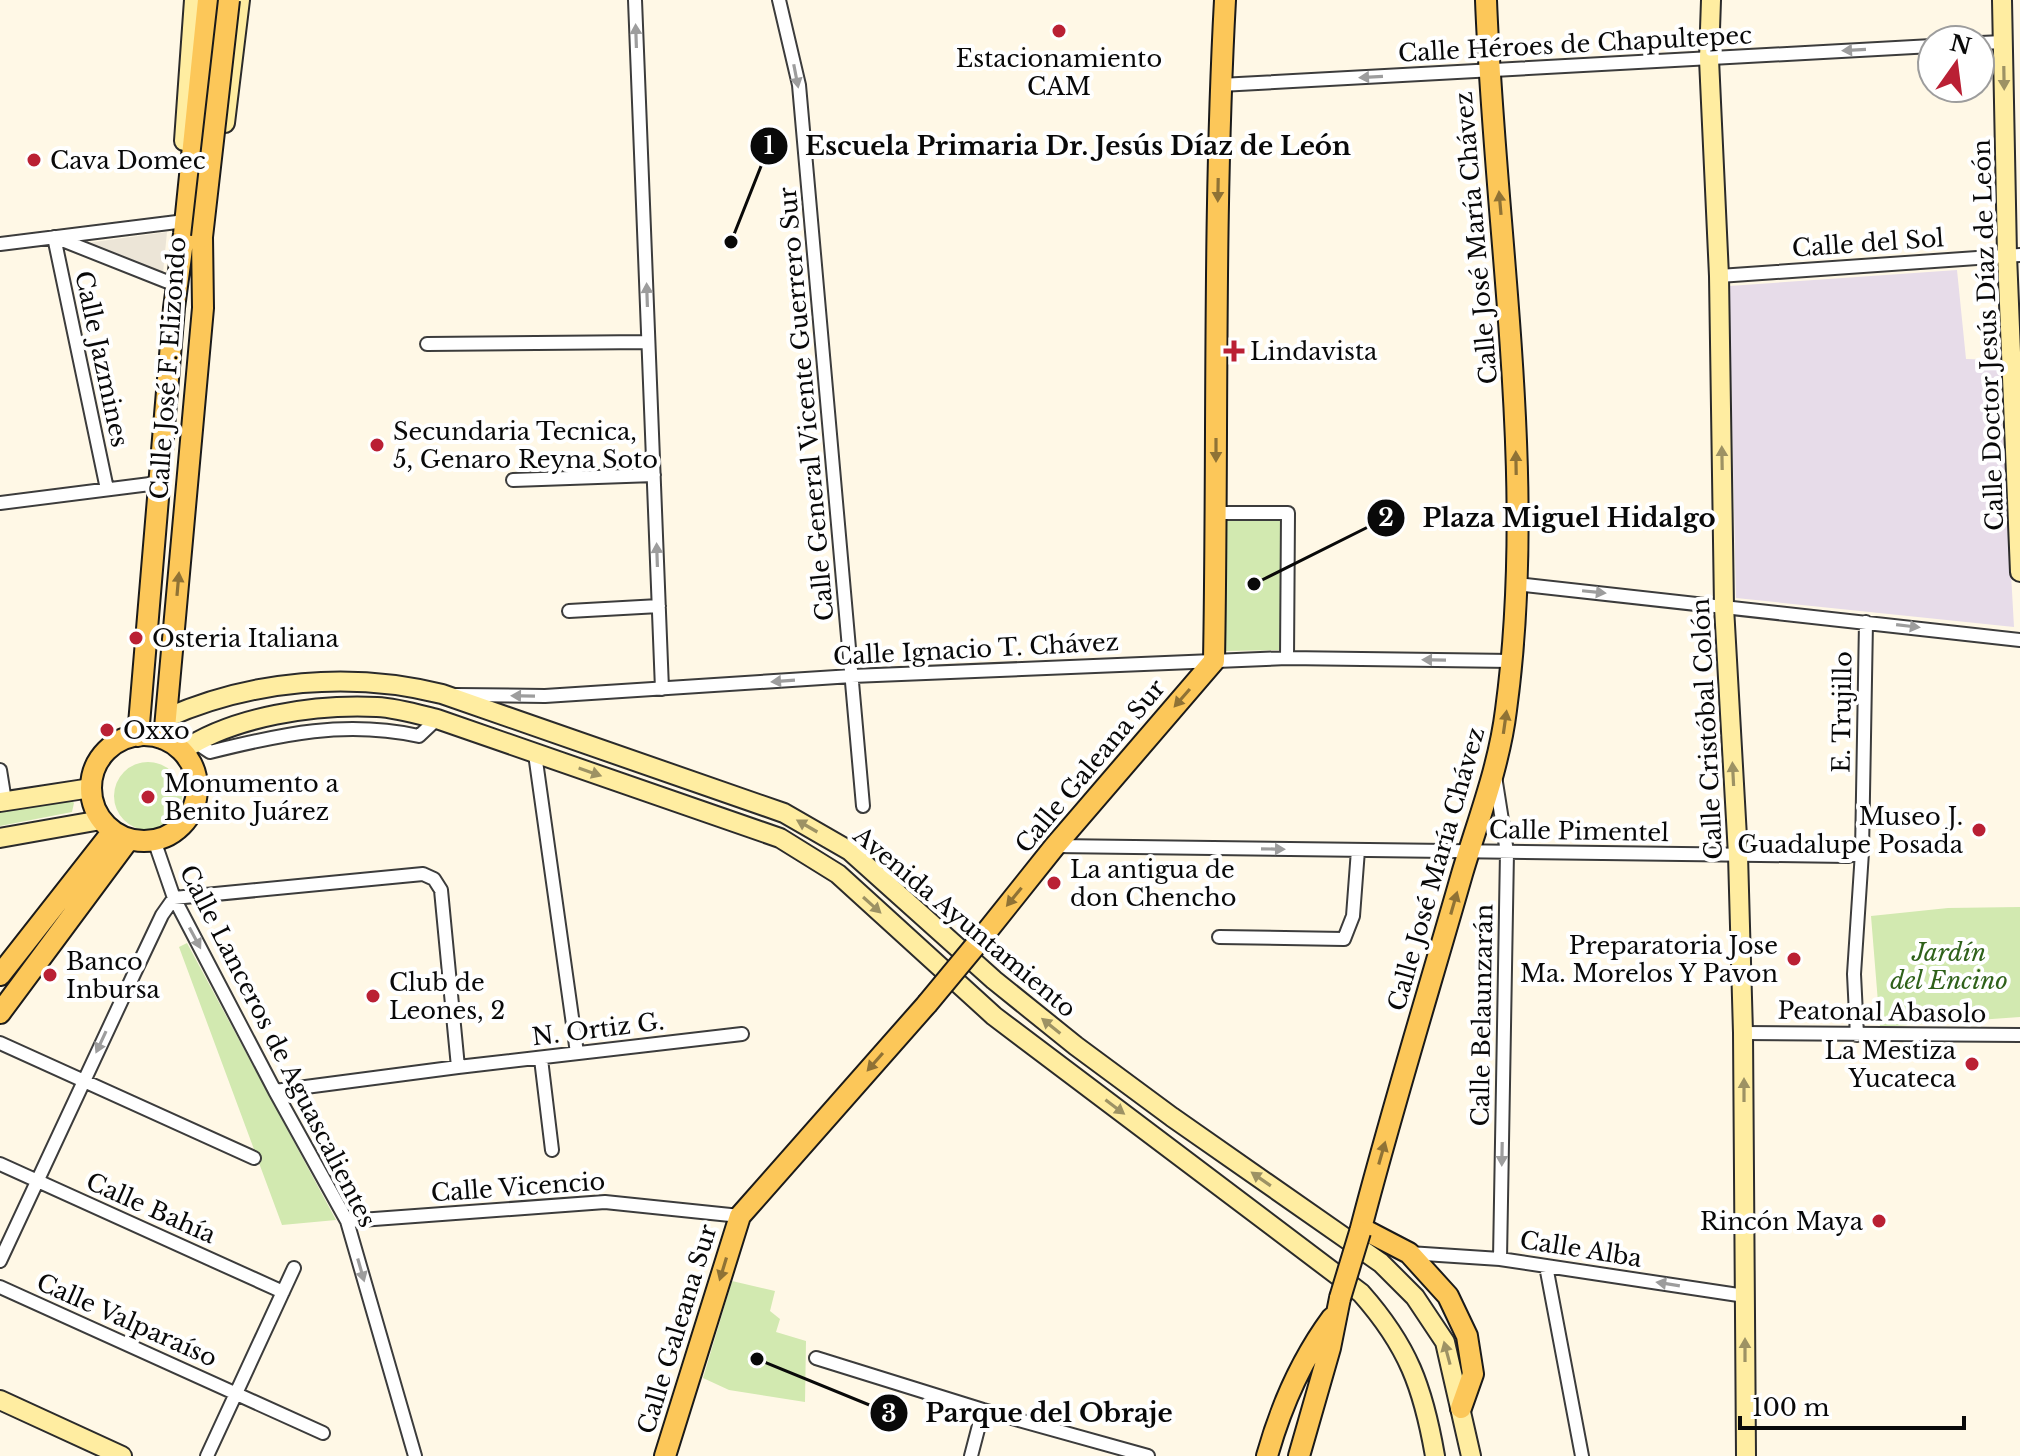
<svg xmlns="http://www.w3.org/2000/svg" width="2020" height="1456" viewBox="0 0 2020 1456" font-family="'Libre Baskerville',serif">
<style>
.industrial{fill:#e7dce9}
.green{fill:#d2e9b0}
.plaza{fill:#ece5d7}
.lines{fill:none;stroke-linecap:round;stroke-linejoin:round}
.street-casing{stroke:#3c3c3c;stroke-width:16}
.secondary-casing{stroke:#2b2b2b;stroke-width:22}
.primary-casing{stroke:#1a1a1a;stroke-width:24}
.street{stroke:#fff;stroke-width:12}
.secondary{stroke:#ffeda1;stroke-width:18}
.primary{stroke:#fcc759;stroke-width:20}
.primary-bridge-casing{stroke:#1a1a1a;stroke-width:24;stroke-linecap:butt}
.primary-bridge{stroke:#fcc759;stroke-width:20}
.oneway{fill:#9d9d9d}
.oneway2{fill:#9d9264}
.oneway3{fill:#8f7235}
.poi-dot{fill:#ba2034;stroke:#fff;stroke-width:3}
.labels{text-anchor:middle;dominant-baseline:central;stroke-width:8;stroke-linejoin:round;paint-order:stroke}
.street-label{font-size:24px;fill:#090909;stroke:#fff}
.poi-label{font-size:24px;fill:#090909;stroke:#fff;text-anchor:start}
.park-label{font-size:24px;font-style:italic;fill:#2f611a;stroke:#fff}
.leader{fill:none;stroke:#090909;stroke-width:3}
.callout-dot{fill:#090909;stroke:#fff;stroke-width:3}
.mark-label{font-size:24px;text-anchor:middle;font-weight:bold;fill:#fff}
.callout-label{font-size:26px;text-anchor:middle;font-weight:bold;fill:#090909;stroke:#fff;stroke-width:8;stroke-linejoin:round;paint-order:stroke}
</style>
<rect width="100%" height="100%" fill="#fff8e6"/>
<path class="industrial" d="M 1957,270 L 1966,359 L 1999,360 L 2014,627 L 1736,598 L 1729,286 Z"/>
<path class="green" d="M 1281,516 L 1284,650 L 1226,651 L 1223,518 Z
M114 796a34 34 0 1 1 68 0a34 34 0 1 1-68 0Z
M 69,797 L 74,803 L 72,812 L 0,826 L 0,810 Z
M 2020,907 L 2020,1017 L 1880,1027 L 1871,916 L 1948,908 Z
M 187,943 L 336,1220 L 282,1225 L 179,947 Z
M 732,1281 L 775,1291 L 770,1311 L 780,1319 L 776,1332 L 806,1341 L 805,1402 L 729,1390 L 703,1378 Z"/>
<path class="plaza" d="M 167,232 L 163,273 L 87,243 Z"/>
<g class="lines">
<g class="street-casing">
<path id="street" d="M 635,0 L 662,689
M 779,0 L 799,85 L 863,806
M 1980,43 L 2004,42
M 1220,85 L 1932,46
M 54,237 L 107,489
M 57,238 L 173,284
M 0,244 L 177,222
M 1719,276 L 2020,255
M 427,344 L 648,342
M 513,480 L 654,475
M 0,503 L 158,483
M 1216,513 L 1288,513 L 1287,658
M 1516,584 L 2020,640
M 569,611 L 659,606
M 456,695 L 545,696 L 852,676 L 1287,658 L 1512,661
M 195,742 L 210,752 C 282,734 345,720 419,736 L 437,719
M 535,754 L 577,1053
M 0,770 L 5,801
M 1495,776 L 1507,852 L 1500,1259
M 154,840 L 174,898 L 275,1091 L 347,1221 L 415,1456
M 1055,846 L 1848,856 L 1862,852
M 1219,937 L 1344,939 L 1353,916 L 1358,850
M 1743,1033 L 2020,1035
M 1857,1035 L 1854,974 L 1862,852 L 1866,622
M 0,1043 L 254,1158
M 541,1059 L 552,1150
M 275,1091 L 458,1067 L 742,1034
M 0,1164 L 283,1292
M 347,1221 L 605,1202 L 740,1216
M 1409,1253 L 1500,1259 L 1745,1296
M 0,1261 L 134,974 L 162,915 L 174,898 L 423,874 L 434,879 L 441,890 L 458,1067
M 1546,1266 L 1582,1456
M 0,1287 L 323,1433
M 816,1358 L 983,1410 L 1148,1456
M 207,1456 L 294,1268
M 971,1456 L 983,1410"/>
</g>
<g class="secondary-casing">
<path id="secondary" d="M 1711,0 L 1709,59 L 1719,276 L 1724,607 L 1738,855 L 1743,1033 L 1746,1456
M 2002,0 L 2007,255 L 2020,572
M 225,123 L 240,0
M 184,141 L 194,0
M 166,718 C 252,680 351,671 442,694 L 784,813 L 850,851 L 994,980 L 1076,1046 L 1172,1117 L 1381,1263 L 1415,1297 L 1445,1342 L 1471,1456
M 182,751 C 233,716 316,704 377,707 C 397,708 417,714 437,719 L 780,838 L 838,874 L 994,1016 L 1361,1293 C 1408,1346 1423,1387 1435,1456
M 0,802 L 91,788
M 0,838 L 101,820
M 0,1400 L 122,1456"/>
</g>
<g class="primary-casing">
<path id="primary" d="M91 788a53 53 0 1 1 106 0a53 53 0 1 1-106 0Z
M 138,736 L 174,308 L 184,234 L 208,0
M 164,739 L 203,308 L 202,237
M 980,940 L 1055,846 L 1214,661 C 1218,440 1213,220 1225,0
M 0,975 L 113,831
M 0,1013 L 129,839
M 1361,1228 L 1409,1253 L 1448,1296 L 1467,1336 L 1473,1374 L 1461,1408
M 1360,1232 C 1391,1112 1428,993 1462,874 C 1478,820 1499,767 1506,710 C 1538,474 1495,236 1486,0
M 665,1456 L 740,1216 L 927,1004
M 1267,1456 C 1281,1406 1301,1360 1332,1318
M 1299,1456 L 1330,1348 L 1340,1298"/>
</g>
<use href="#street" class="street"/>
<use href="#secondary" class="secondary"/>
<use href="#primary" class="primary"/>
<g class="primary-bridge-casing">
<path id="primary-bridge" d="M 202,237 L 229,0
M 927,1004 L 980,940
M 1340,1298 L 1360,1232"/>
</g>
<use href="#primary-bridge" class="primary-bridge"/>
</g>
<defs><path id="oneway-solid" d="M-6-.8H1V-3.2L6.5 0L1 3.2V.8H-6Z" transform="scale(2)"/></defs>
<g class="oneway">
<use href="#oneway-solid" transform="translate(636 36) rotate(-92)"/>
<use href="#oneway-solid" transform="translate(1854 50) rotate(177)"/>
<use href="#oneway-solid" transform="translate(796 76) rotate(79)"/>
<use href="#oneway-solid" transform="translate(1371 77) rotate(177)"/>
<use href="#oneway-solid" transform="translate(647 295) rotate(-92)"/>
<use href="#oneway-solid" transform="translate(657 555) rotate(-92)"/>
<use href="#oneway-solid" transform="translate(1594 592) rotate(6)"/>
<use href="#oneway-solid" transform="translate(1908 626) rotate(7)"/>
<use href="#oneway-solid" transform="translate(1434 660) rotate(-179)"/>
<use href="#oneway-solid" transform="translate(783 681) rotate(176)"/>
<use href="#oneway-solid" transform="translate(523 696) rotate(-179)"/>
<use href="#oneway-solid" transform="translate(1273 849) rotate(1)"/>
<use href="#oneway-solid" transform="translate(195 938) rotate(62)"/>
<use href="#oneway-solid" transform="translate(101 1042) rotate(115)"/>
<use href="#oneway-solid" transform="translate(1502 1154) rotate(91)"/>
<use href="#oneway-solid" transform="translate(361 1270) rotate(74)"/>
<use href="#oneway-solid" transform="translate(1668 1284) rotate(-171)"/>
</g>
<g class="oneway2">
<use href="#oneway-solid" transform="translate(2004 78) rotate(89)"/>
<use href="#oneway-solid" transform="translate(1722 458) rotate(-91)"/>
<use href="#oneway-solid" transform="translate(590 772) rotate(19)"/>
<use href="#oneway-solid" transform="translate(1733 774) rotate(-93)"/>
<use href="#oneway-solid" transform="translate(807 826) rotate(-150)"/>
<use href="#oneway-solid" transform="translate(872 905) rotate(42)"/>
<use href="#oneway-solid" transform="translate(1051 1026) rotate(-141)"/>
<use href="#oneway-solid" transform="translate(1744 1090) rotate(-90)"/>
<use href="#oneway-solid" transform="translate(1115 1107) rotate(37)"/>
<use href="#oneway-solid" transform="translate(1261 1179) rotate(-145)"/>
<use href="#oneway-solid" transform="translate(1745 1350) rotate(-90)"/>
<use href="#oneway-solid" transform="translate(1447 1353) rotate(-105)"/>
</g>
<g class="oneway3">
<use href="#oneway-solid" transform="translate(1218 190) rotate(91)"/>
<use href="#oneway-solid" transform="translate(1500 203) rotate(-95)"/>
<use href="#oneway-solid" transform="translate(1216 450) rotate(90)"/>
<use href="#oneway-solid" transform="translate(1516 463) rotate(-91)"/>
<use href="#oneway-solid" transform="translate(178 584) rotate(-85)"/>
<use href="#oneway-solid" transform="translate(1182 698) rotate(131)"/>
<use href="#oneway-solid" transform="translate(1505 722) rotate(-82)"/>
<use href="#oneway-solid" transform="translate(1014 897) rotate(129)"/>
<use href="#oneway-solid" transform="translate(1454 903) rotate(-74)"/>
<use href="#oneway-solid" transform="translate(875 1062) rotate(131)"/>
<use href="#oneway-solid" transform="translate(1382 1153) rotate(-74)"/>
<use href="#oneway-solid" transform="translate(723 1269) rotate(107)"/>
</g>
<g class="poi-dot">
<circle cx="1059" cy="31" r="8"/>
<circle cx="34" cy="160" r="8"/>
<path d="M1230 339h8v8h8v8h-8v8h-8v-8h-8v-8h8z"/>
<circle cx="377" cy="445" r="8"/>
<circle cx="136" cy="638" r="8"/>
<circle cx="107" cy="730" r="8"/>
<circle cx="148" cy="797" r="8"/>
<circle cx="1979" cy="830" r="8"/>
<circle cx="1054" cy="883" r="8"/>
<circle cx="1794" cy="959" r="8"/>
<circle cx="50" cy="975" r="8"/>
<circle cx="373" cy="996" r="8"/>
<circle cx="1972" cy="1064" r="8"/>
<circle cx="1879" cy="1221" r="8"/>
</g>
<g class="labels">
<g class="street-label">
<text transform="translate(1575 44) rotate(-3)">Calle Héroes de Chapultepec</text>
<text transform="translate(1476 238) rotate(-95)">Calle José María Chávez</text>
<text transform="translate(1868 243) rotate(-4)">Calle del Sol</text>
<text transform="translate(1988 335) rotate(-92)">Calle Doctor Jesús Díaz de León</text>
<text transform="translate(102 359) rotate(78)">Calle Jazmines</text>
<text transform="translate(168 368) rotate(-86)">Calle José F. Elizondo</text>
<text transform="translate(806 404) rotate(-95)">Calle General Vicente Guerrero Sur</text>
<text transform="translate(976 649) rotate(-3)">Calle Ignacio T. Chávez</text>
<text transform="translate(1842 712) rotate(-89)">E. Trujillo</text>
<text transform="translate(1707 729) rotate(-93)">Calle Cristóbal Colón</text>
<text transform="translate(1090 766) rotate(-50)">Calle Galeana Sur</text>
<text transform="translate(1579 831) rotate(1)">Calle Pimentel</text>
<text transform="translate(1436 869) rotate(-74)">Calle José María Chávez</text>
<text transform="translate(965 922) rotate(40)">Avenida Ayuntamiento</text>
<text transform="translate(1882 1012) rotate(1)">Peatonal Abasolo</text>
<text transform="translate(1482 1015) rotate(-89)">Calle Belaunzarán</text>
<text transform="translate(598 1029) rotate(-7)">N. Ortiz G.</text>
<text transform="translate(278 1046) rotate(63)">Calle Lanceros de Aguascalientes</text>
<text transform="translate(518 1187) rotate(-4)">Calle Vicencio</text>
<text transform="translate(151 1208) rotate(24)">Calle Bahía</text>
<text transform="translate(1581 1249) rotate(9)">Calle Alba</text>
<text transform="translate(127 1320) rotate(24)">Calle Valparaíso</text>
<text transform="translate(677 1329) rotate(-73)">Calle Galeana Sur</text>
</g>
<g class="poi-label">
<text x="1059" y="58" text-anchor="middle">Estacionamiento<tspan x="1059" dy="28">CAM</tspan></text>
<text x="50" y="160">Cava Domec</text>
<text x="1250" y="351">Lindavista</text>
<text x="393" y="431">Secundaria Tecnica,<tspan x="393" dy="28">5, Genaro Reyna Soto</tspan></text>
<text x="152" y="638">Osteria Italiana</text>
<text x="123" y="730">Oxxo</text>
<text x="164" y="783">Monumento a<tspan x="164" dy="28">Benito Juárez</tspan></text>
<text x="1963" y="816" text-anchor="end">Museo J.<tspan x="1963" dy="28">Guadalupe Posada</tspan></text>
<text x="1070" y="869">La antigua de<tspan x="1070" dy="28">don Chencho</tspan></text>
<text x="1778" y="945" text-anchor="end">Preparatoria Jose<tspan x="1778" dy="28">Ma. Morelos Y Pavon</tspan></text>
<text x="66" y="961">Banco<tspan x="66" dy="28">Inbursa</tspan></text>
<text x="389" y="982">Club de<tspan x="389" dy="28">Leones, 2</tspan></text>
<text x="1956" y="1050" text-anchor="end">La Mestiza<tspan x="1956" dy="28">Yucateca</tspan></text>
<text x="1863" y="1221" text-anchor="end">Rincón Maya</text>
</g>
<g class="park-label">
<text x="1949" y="952">Jardín<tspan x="1949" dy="28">del Encino</tspan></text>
</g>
</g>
<path class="leader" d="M731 242L769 146M1254 584L1386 518M757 1359L889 1413"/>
<g class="callout-dot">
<circle cx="731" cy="242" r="8"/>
<circle cx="1254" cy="584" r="8"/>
<circle cx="757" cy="1359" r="8"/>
<circle cx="769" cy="146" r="20"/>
<circle cx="1386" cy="518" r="20"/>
<circle cx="889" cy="1413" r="20"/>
</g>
<g class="mark-label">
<text x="769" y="154">1</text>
<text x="1386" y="526">2</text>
<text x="889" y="1422">3</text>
</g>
<g class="callout-label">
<text x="1078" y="155">Escuela Primaria Dr. Jesús Díaz de León</text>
<text x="1569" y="527">Plaza Miguel Hidalgo</text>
<text x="1049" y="1422">Parque del Obraje</text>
</g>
<g transform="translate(1956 64) rotate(14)"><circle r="38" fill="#ffffff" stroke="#9d9d9d" stroke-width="2"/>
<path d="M0-6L14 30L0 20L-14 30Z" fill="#ba2034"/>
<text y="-12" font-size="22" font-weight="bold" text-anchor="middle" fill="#090909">N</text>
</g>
<path d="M1740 1416v12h224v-12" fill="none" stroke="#090909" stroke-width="4"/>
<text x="1752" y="1416" font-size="24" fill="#090909" stroke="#ffffff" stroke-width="6" paint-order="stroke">100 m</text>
</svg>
